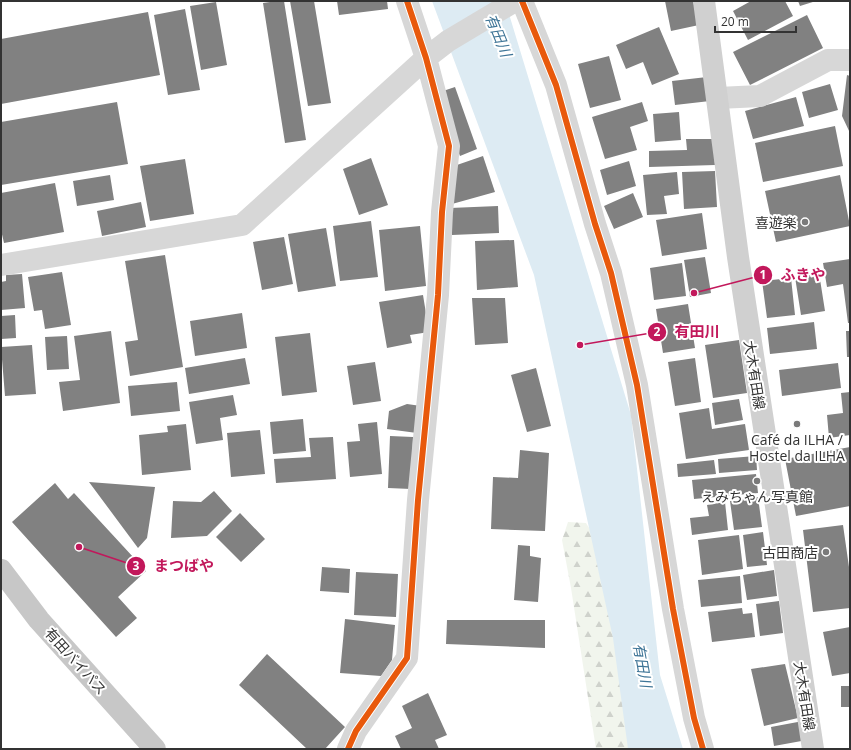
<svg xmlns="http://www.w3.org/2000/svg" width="851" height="750" viewBox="0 0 851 750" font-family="'Open Sans','Noto Sans JP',sans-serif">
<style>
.forest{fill:url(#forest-firs)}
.water{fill:#ddebf3}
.building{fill:#818181}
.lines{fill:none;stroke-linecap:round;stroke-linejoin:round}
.minor{stroke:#d7d7d7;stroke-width:22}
.secondary{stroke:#d0d0d0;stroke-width:22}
.trunk{stroke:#c7c7c7;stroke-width:22}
.cycleway-casing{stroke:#fff;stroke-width:8}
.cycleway{stroke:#e8590c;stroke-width:6}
.poi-dot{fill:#7a7a7a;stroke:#fff;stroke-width:1.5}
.labels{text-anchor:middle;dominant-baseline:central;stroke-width:4;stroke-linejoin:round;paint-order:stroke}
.poi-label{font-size:14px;fill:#333;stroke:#fff;text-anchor:end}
.street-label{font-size:14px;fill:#333;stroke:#fff}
.water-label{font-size:15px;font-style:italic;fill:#3f7597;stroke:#fff}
.leader{fill:none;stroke:#c2185b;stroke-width:1.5}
.callout-dot{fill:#c2185b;stroke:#fff;stroke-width:1.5}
.mark-label{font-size:12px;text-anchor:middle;font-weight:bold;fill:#fff}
.callout-label{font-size:15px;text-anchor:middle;font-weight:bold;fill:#c2185b;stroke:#fff;stroke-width:4;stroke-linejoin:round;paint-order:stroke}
</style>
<defs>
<pattern id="forest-firs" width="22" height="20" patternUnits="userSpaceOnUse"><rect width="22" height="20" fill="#f1f5ed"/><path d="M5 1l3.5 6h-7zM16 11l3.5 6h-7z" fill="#cfd2cc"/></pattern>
</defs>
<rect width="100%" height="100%" fill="#fff"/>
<path class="forest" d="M 568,522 L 586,523 L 610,562 L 655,749 L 596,749 L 571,588 L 562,540 Z"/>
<path class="water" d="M 432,1 L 505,1 L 631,415 L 660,675 L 683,749 L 628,749 L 613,638 L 534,275 Z"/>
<path class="building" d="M 277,1 L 284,1 L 306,140 L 285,143 L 263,3 Z
M 290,1 L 314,1 L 331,103 L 308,106 Z
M 337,1 L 387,1 L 388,9 L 339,15 Z
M 665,1 L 693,1 L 699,25 L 671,31 Z
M 751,1 L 785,1 L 793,16 L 748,40 L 733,11 Z
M 798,1 L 816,1 L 800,6 Z
M 216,2 L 227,65 L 201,70 L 190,6 Z
M 185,9 L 200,90 L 168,95 L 154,15 Z
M 148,12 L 160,75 L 1,104 L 1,39 Z
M 807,15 L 823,48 L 750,85 L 733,52 Z
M 659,27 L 679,74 L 652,85 L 643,62 L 626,69 L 616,45 Z
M 609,56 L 621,100 L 590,108 L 578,64 Z
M 847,75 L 850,76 L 850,133 L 842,116 Z
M 707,77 L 710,101 L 675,105 L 672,81 Z
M 830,84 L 838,110 L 809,118 L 802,92 Z
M 455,87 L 477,149 L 460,156 L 437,93 Z
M 796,97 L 804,126 L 753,139 L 745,111 Z
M 117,102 L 128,164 L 1,185 L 1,122 Z
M 642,102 L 648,121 L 630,127 L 637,150 L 605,159 L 592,117 Z
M 679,112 L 681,140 L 655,142 L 653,114 Z
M 835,126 L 843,166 L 763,182 L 755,143 Z
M 686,139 L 714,139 L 715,165 L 649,167 L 649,151 L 687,150 Z
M 483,156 L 495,192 L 452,204 L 454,166 Z
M 371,158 L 388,205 L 359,215 L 343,169 Z
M 185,159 L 194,214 L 150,221 L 140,166 Z
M 629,161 L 636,186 L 607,195 L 600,170 Z
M 715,171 L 717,207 L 684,209 L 682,172 Z
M 677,172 L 679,194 L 664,196 L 667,214 L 647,215 L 643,175 Z
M 110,175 L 114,200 L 77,206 L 73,181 Z
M 840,175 L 850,226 L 776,242 L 765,191 Z
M 55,183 L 64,232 L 4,243 L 1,230 L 1,193 Z
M 633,193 L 643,217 L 614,229 L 604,206 Z
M 141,202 L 146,227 L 102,236 L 97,211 Z
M 498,206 L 499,233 L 452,235 L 450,208 Z
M 702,213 L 707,249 L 662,256 L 656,220 Z
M 371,221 L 378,277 L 340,281 L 333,226 Z
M 420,226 L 426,286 L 385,291 L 379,230 Z
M 326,228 L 336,286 L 298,292 L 288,234 Z
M 284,237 L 293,284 L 262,290 L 253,242 Z
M 514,240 L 518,287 L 477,290 L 475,241 Z
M 165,255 L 183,367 L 130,376 L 125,342 L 138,340 L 125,261 Z
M 705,257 L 711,293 L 690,297 L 684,260 Z
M 850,259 L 850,323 L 848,323 L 843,284 L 827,287 L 823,263 Z
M 682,263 L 686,296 L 654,300 L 650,268 Z
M 62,272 L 71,325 L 45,329 L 42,310 L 34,311 L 28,277 Z
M 819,273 L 825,311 L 801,315 L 795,277 Z
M 22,274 L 25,308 L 1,310 L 1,282 L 6,281 L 6,275 Z
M 791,278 L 795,315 L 767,318 L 762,281 Z
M 423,295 L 429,332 L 410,335 L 412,343 L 387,348 L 379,302 Z
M 472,298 L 505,298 L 508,343 L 475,345 Z
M 688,304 L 695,348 L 663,353 L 656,309 Z
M 242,313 L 247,348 L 195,356 L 190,321 Z
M 15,315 L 16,338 L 1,339 L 1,316 Z
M 814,322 L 817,349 L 770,354 L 767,328 Z
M 111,331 L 120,403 L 63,411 L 59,382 L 80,380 L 74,336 Z
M 846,331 L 850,331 L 850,357 L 847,357 Z
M 310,333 L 317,392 L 282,396 L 275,337 Z
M 67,336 L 69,369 L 47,370 L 45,337 Z
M 739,340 L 747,393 L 713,398 L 705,345 Z
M 32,345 L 36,394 L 5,396 L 1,347 Z
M 245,358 L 250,384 L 189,394 L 185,368 Z
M 695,358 L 701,402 L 675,406 L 668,362 Z
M 375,362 L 381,401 L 353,405 L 347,366 Z
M 838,363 L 841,388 L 782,396 L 779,370 Z
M 536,368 L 551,426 L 527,432 L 511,375 Z
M 177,382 L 180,411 L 131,416 L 128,386 Z
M 850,392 L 850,435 L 829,438 L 827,415 L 843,413 L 841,393 Z
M 233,395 L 237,415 L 220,418 L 223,440 L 196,444 L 189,402 Z
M 739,399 L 743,420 L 715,425 L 712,403 Z
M 407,404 L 421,406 L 417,433 L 387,429 L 389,411 Z
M 709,408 L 712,429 L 745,424 L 749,450 L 686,459 L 679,413 Z
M 303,419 L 306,451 L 273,454 L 270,422 Z
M 377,422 L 382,474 L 350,477 L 347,442 L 360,441 L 358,424 Z
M 186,424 L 191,470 L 142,475 L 139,435 L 168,432 L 167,426 Z
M 260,430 L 265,474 L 231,477 L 227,433 Z
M 390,436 L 413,437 L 411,489 L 388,488 Z
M 333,437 L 336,479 L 276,483 L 274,459 L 311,457 L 309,438 Z
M 850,447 L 850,506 L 796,516 L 785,459 Z
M 520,450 L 549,453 L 545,531 L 491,529 L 493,477 L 518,478 Z
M 756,456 L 757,470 L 719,473 L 718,459 Z
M 714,460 L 716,474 L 678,477 L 677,464 Z
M 756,474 L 758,493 L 694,499 L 692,480 Z
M 89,482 L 155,487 L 147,538 L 138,548 Z
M 55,483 L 68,499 L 74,493 L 146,571 L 118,597 L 137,618 L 116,637 L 12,522 Z
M 214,491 L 232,511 L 207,536 L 171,538 L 173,501 L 201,502 Z
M 758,497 L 762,527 L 734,530 L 730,501 Z
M 725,502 L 728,530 L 692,535 L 690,518 L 709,516 L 707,505 Z
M 240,513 L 265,539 L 241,562 L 216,537 Z
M 843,525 L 850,574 L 850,608 L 813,612 L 803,530 Z
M 763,532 L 767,565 L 747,567 L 743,535 Z
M 739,535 L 743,569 L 702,575 L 698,540 Z
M 518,545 L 530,546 L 530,556 L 541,558 L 538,602 L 514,600 Z
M 322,567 L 350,569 L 349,593 L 320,591 Z
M 774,570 L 777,596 L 747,600 L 743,575 Z
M 356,572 L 398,574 L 396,617 L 354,615 Z
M 740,576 L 742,603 L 701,607 L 698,580 Z
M 779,601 L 783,633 L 760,636 L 756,604 Z
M 742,608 L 743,614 L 752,613 L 755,637 L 712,642 L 708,612 Z
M 345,619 L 395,625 L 392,660 L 381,676 L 340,673 Z
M 447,620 L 545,620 L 545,648 L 446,644 Z
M 850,627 L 850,673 L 832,676 L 823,632 Z
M 267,654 L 345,727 L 325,749 L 307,749 L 239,685 Z
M 785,664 L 798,718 L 764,726 L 751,669 Z
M 841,686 L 850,686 L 850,707 L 841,707 Z
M 428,693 L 447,735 L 435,740 L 439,749 L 401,749 L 395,736 L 412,728 L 402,706 Z
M 803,721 L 807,740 L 774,746 L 771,727 Z"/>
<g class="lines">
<path class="minor" d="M 522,1 L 556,85 L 595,224 L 611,273 L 637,385 L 673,609 L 694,718 L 703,749
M 718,98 L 760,96 L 828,60 L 850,60
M 1,265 L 242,225 L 426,58 L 448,41 L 515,1
M 348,749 L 356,731 L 407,658 L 418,500 L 438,295 L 442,212 L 449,146 L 426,58 L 407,1"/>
<path class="secondary" d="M 704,1 L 738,257 L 813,749"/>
<path class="trunk" d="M 1,570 L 39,620 L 155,749"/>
<g class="cycleway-casing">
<path id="cycleway" d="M 522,1 L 556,85 L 595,224 L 611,273 L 637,385 L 673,609 L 694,718 L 703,749
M 348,749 L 356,731 L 407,658 L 418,500 L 438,295 L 442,212 L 449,146 L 426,58 L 407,1"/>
</g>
<use href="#cycleway" class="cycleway"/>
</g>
<g class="poi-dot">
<circle cx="805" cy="222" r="4"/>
<circle cx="797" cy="424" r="4"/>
<circle cx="757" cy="481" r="4"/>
<circle cx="826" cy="552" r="4"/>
</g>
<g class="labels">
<g class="poi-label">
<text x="797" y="222">喜遊楽</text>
<text x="797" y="439" text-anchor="middle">Café da ILHA /<tspan x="797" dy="16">Hostel da ILHA</tspan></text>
<text x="757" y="496" text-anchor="middle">えみちゃん写真館</text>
<text x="818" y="552">古田商店</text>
</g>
<g class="street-label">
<text transform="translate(755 375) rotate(81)">大木有田線</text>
<text transform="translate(76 661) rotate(48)">有田バイパス</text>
<text transform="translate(805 696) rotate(81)">大木有田線</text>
</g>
<g class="water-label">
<text transform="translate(499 35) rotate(68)">有田川</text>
<text transform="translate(643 665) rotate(80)">有田川</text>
</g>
</g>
<path class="leader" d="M694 293L763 275M580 345L657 332M79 547L136 566"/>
<g class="callout-dot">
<circle cx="694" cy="293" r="4"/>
<circle cx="580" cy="345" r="4"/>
<circle cx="79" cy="547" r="4"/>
<circle cx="763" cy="275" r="10"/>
<circle cx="657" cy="332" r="10"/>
<circle cx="136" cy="566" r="10"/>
</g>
<g class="mark-label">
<text x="763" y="279">1</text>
<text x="657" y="336">2</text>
<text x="136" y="570">3</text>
</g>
<g class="callout-label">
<text x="803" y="280">ふきや</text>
<text x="697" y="337">有田川</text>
<text x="184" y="571">まつばや</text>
</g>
<rect width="851" height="750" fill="none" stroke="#333333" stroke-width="4"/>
<path d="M715 26v6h81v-6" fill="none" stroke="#333333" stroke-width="2"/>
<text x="721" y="26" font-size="12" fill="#333333" stroke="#ffffff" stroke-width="3" paint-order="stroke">20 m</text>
</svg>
